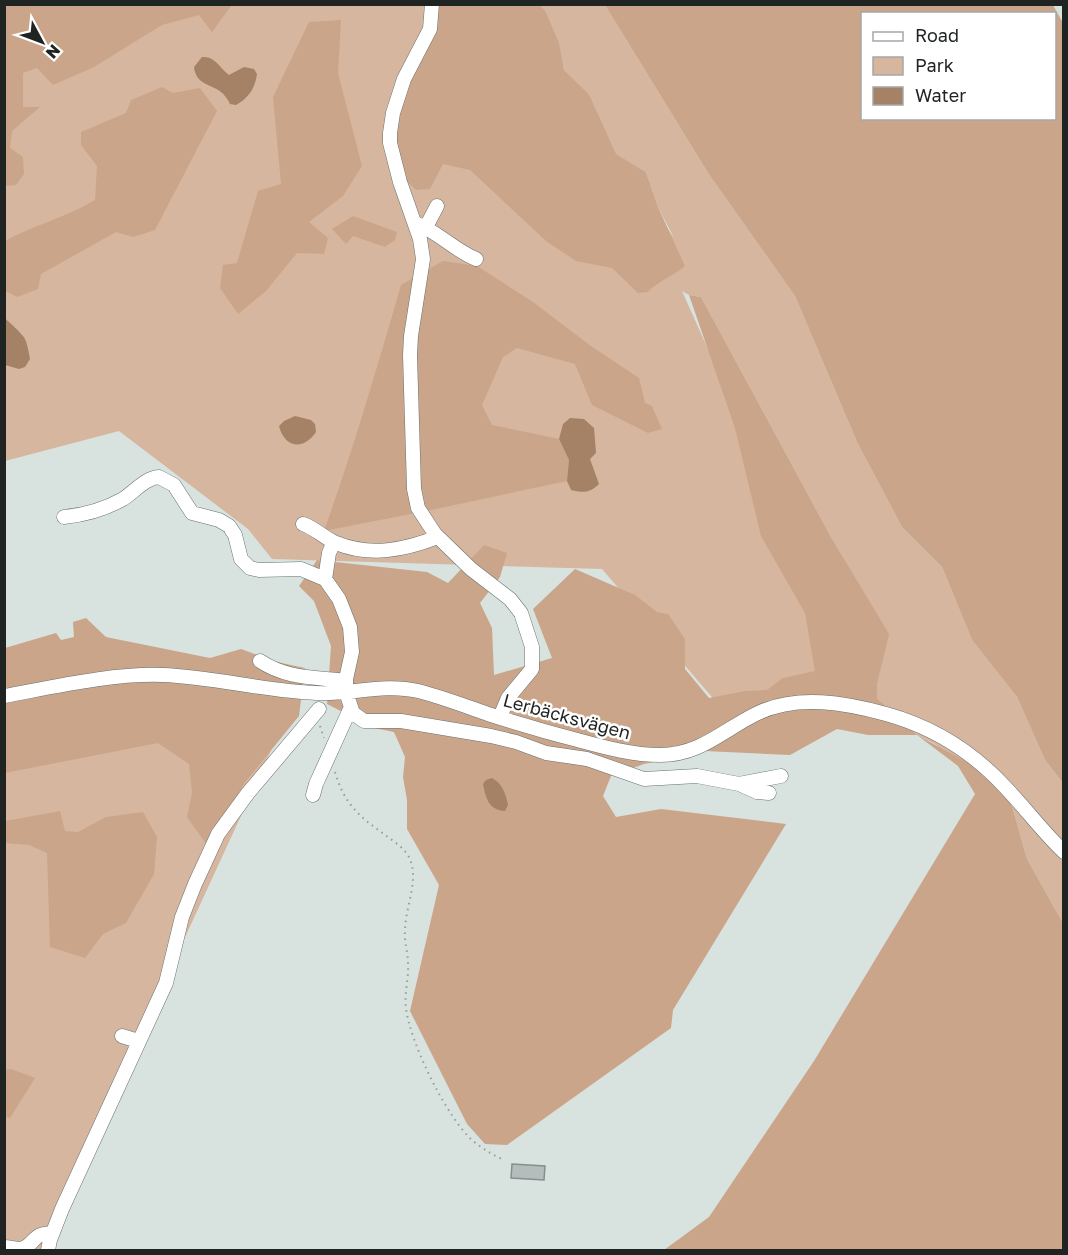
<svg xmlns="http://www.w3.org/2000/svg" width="1068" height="1255" viewBox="0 0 1068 1255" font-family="'Golos Text',sans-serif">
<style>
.green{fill:#d6b69e;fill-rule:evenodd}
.forest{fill:#caa589;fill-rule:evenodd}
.water{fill:#a58166}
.building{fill:#b4bdbb;stroke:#858f8c;stroke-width:1.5}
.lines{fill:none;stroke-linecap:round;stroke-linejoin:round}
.minor-casing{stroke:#68716f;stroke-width:15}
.path{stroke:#959c9a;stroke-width:2;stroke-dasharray:1.5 4.5;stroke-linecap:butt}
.minor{stroke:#fff;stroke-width:14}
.labels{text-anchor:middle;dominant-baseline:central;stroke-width:5;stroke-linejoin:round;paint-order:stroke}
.street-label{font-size:18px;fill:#1f2322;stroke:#fff}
</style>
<rect width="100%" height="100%" fill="#d8e2df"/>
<path class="green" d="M 5,5 L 521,5 L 614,151 L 589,94 L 564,70 L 558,43 L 545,10 L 540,5 L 605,5 L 708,173 L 795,296 L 857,442 L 902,527 L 942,567 L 972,640 L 1017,697 L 1045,760 L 1063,783 L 1063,923 L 1027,859 L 1012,806 L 935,744 L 917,735 L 877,698 L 877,685 L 888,634 L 831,537 L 701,297 L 689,295 L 682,291 L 820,600 L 826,681 L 723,710 L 602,569 L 272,559 L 248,529 L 119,431 L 5,461 ZM 617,155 L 646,172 L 658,207 L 674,238 Z
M 292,705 L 41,1250 L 5,1250 L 5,722 Z"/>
<path class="forest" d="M 4,5 L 5,4 L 234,5 L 231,6 L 212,32 L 199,15 L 162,25 L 94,67 L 53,85 L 37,68 L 23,73 L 23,107 L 40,107 L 12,131 L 10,148 L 23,157 L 24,174 L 16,185 L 5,186 Z
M 434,5 L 540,5 L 545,10 L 559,43 L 564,70 L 589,94 L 616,154 L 646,172 L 658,207 L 685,266 C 676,274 654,284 648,292 L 638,293 L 612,268 L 576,261 L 546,241 L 470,170 L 443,164 L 430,189 L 416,190 L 404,178 L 392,140 L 406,82 L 436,33 Z
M 605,5 L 1053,5 L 1064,25 L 1063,783 L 1045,760 L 1017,697 L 972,640 L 942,567 L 902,527 L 857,442 L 795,296 L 708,173 ZM 862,14 L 1054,14 L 1054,118 L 862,118 Z
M 341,20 L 338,73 L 362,166 L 343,196 L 309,222 L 328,238 L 324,254 L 297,253 L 266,291 L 238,314 L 220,288 L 223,265 L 237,263 L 258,191 L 281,184 L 273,97 L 309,22 Z
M 162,87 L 173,93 L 200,88 L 217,111 L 155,230 L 133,237 L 116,232 L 41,274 L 38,289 L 17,297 L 8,292 L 5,293 L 5,241 C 34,225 67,217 95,200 L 97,166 L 81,145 L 81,132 L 126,113 L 131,100 Z
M 353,216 L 397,232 L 395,240 L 385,247 L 353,236 L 346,244 L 332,229 Z
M 443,261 L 477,266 L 533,302 L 591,346 L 639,378 L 645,403 L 652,406 L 662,429 L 648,433 L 592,405 L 575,364 L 517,348 L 503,357 L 482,405 L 492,425 L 559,439 L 569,460 L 567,481 L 431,510 L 324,531 C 353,450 377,368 401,285 Z
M 689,295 L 701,297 L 831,537 L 889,634 L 877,685 L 877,698 L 917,735 L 976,767 L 997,786 L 1012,806 L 1027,859 L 1063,923 L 1063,1250 L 664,1250 L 709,1217 L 814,1061 L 975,794 L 958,766 L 917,735 L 868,735 L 837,729 L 790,755 L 705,751 L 644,764 L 611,776 L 603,796 L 616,817 L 661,809 L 786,824 L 673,1010 L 671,1028 L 507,1145 L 485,1144 L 467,1124 L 410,1011 L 439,885 L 407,829 L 407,800 L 403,777 L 405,757 L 394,732 L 374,728 L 327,704 L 331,646 L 314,601 L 299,586 L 317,560 L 427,572 L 448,583 L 484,545 L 507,553 L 500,577 L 480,603 L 492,628 L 494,675 L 552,658 L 533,609 L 575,569 L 635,595 L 657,612 L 668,614 L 685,639 L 685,669 L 709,698 L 745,691 L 767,690 L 783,678 L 815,671 L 805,613 L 761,536 L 735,428 Z
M 86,618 L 106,637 L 210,658 L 241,649 L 277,662 L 305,668 L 299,716 L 246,781 L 207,845 L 187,817 L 192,793 L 189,764 L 158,743 L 5,773 L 5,648 L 56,633 L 61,640 L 74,637 L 73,622 Z
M 60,811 L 65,831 L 78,832 L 106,817 L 143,812 L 157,837 L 154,874 L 126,923 L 103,934 L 85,958 L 50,947 L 47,853 L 29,845 L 5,843 L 5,821 Z
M 11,1069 L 35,1078 L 10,1118 L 5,1117 L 4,1070 Z"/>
<path class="water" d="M 202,57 C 215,56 220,68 229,75 L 244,67 L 254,69 L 257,74 C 255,88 249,98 236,105 L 230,104 C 228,100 225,95 221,92 C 211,84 196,85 194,67 Z
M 4,318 C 8,320 24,336 25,339 C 27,343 29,353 30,359 L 25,367 L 19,369 L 5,365 Z
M 295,416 L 311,420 L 315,424 L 316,432 C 304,450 285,449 279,426 L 284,421 Z
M 570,418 L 584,419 L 594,428 L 596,453 L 590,459 L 599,484 C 590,493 583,493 571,490 L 567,481 L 569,460 L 559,439 L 563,424 Z
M 492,778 C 502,783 506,794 508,805 L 505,811 C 489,810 486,799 483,784 L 486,780 Z"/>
<path class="building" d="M 512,1164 L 545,1166 L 544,1180 L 511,1178 Z"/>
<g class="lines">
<g class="minor-casing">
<path id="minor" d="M 432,4 L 430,29 L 404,79 L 393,113 L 390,133 L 390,143 L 400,182 L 420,239 L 423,259 L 411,336 L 410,355 L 414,489 L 418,508 L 435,534 L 471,569 L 510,599 L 521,613 L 532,647 L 532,669 L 508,698 L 500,717
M 415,223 C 437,231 454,250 476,259
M 426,227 L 437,206
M 64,517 C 84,515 105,509 123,499 C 134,492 145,478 159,477 L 174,485 L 192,513 L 219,520 L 229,526 L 235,535 L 241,559 L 250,568 L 259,570 L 301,569 L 325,579 L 339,599 L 350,627 L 352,652 L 346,679 L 346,692 L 353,713 L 364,721 L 401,721 L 491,736 L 516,742 L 546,753 L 587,759 L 644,779 L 697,776 L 739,784 L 781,776
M 303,524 C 315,528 324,538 336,543 C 371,557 404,550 438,537
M 325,579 L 329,553 L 334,542
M 260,661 C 287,679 315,677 346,681
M 4,696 C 53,687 114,673 163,675 C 214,677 264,691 316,693 C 350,695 383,683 418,691 C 442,697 465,706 488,714 C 519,724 550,733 581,741 C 607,748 633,755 660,755 C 701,755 724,729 758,713 C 798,694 846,703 886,714 C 933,727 974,753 1006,788 C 1026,809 1043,832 1064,852
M 739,784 L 757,792 L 769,793
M 313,795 L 316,784 L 351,707
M 122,1036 L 138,1041
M 4,1247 C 9,1247 15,1249 20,1249 C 34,1247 33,1231 52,1234
M 48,1250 L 50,1240 L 62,1209 L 166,983 L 182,917 L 195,884 L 218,834 L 248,793 L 319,709"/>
</g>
<path class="path" d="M 320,726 L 324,738
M 335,772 C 344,803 358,816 384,834 C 393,841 405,848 410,859 C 419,883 405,907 405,931 C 404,942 408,952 408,963 C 409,978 404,994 406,1008 C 410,1043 447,1118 473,1141 C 483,1149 493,1155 504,1160"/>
<use href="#minor" class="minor"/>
</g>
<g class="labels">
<g class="street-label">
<text transform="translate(567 716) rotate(15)">Lerbäcksvägen</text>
</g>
</g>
<rect width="1068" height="1255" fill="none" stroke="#1f2322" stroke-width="12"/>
<rect x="861" y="12" width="195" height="108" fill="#ffffff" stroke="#a5a7a7" stroke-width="1.5"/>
<rect x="873" y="32" width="30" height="9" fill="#ffffff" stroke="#a5a7a7" stroke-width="1.5"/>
<text x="915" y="42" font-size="18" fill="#1f2322">Road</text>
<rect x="873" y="57" width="30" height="18" fill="#d6b69e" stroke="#a5a7a7" stroke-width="1.5"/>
<text x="915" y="72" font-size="18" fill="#1f2322">Park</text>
<rect x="873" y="87" width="30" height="18" fill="#a58166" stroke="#a5a7a7" stroke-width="1.5"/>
<text x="915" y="102" font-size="18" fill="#1f2322">Water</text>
<g transform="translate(42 42) rotate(131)" stroke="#ffffff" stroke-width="4.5" paint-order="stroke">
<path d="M0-4.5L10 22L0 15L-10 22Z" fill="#1f2322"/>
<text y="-9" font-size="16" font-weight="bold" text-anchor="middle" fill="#1f2322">N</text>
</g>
</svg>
